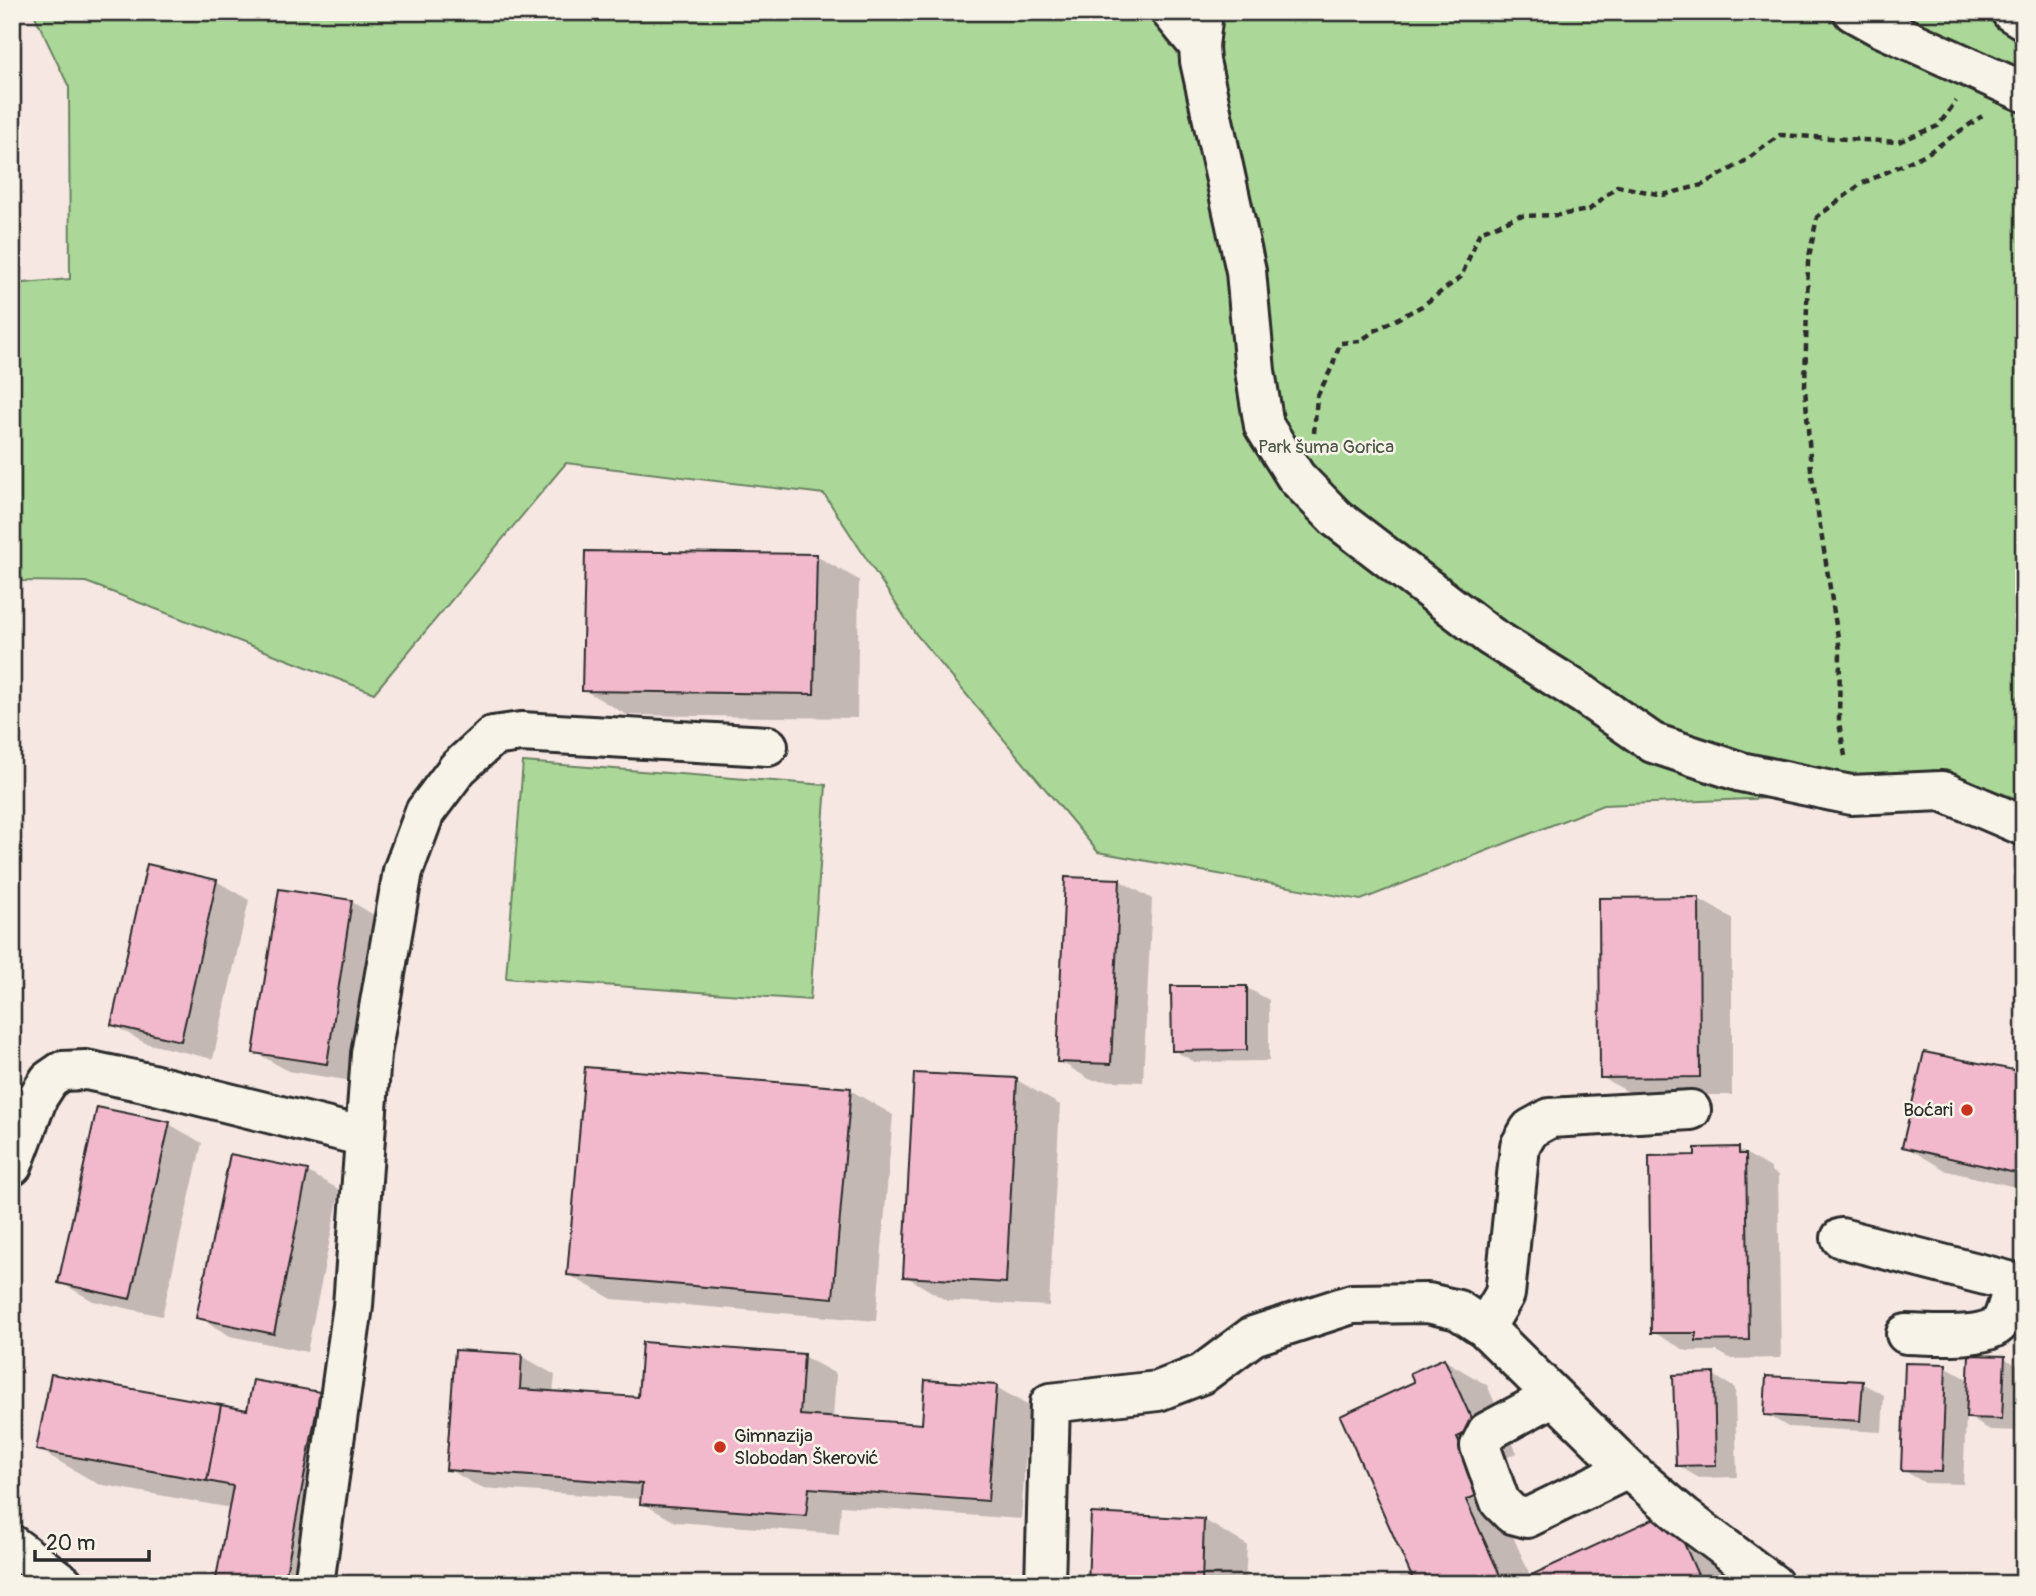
<svg xmlns="http://www.w3.org/2000/svg" width="2036" height="1596" viewBox="0 0 2036 1596" font-family="Pangolin,sans-serif">
<style>
.green{fill:#abd898;stroke:#6b8262;stroke-width:2}
.shadow{fill:#0003}
.building{fill:#f2b9cd;stroke:#2b2b2b;stroke-width:2}
.lines{fill:none;stroke-linecap:round;stroke-linejoin:round}
.minor-casing{stroke:#2b2b2b;stroke-width:44}
.path{stroke:#2b2b2b;stroke-width:4.5;stroke-dasharray:7 5;stroke-linecap:butt}
.minor{stroke:#f7f3e8;stroke-width:38}
.poi-dot{fill:#c8321e;stroke:#f7f3e8;stroke-width:2.5}
.labels{text-anchor:middle;dominant-baseline:central;stroke-width:5;stroke-linejoin:round;paint-order:stroke}
.park-label{font-size:19px;fill:#4b5646;stroke:#f7f3e8}
.poi-label{font-size:19px;fill:#2b2b2b;stroke:#f7f3e8;text-anchor:end}
</style>
<rect width="100%" height="100%" fill="#f6e7e3"/>
<filter id="ink" filterUnits="userSpaceOnUse"><feTurbulence type="fractalNoise" baseFrequency=".0143" numOctaves="2"/><feDisplacementMap in="SourceGraphic" scale="14" xChannelSelector="R" yChannelSelector="G"/><feConvolveMatrix kernelMatrix="1 2 1 2 8 2 1 2 1" color-interpolation-filters="sRGB"/></filter>
<g filter="url(#ink)">
<path class="green" d="M 33,12 L 2024,12 L 2024,801 L 1934,770 L 1851,795 L 1603,805 L 1361,900 L 1098,852 L 915,633 L 824,494 L 566,463 L 374,693 L 86,582 L 21,581 L 12,558 L 12,284 L 70,279 L 69,87 Z
M 523,762 L 826,785 L 810,1000 L 506,978 Z"/>
<path class="shadow" d="M 816,556 L 859,580 L 857,718 L 627,715 L 584,690 Z
M 1119,880 L 1152,899 L 1143,1082 L 1091,1080 L 1059,1061 Z
M 216,881 L 249,900 L 213,1059 L 145,1043 L 113,1025 Z
M 1699,899 L 1732,918 L 1732,1095 L 1634,1095 L 1601,1077 Z
M 352,902 L 384,921 L 359,1082 L 288,1071 L 255,1052 Z
M 1247,988 L 1269,1000 L 1269,1061 L 1195,1062 L 1173,1050 Z
M 2024,1074 L 2024,1189 L 1947,1171 L 1904,1146 Z
M 916,1075 L 1017,1080 L 1060,1105 L 1049,1306 L 947,1301 L 905,1276 Z
M 850,1090 L 893,1115 L 876,1321 L 612,1299 L 569,1275 Z
M 169,1124 L 202,1143 L 162,1316 L 93,1301 L 60,1282 Z
M 1738,1149 L 1771,1168 L 1771,1171 L 1778,1175 L 1781,1358 L 1731,1359 L 1717,1351 L 1686,1351 L 1653,1332 L 1697,1157 Z
M 231,1156 L 308,1172 L 340,1190 L 307,1352 L 230,1336 L 198,1317 Z
M 457,1351 L 522,1356 L 555,1375 L 553,1393 L 640,1399 L 803,1356 L 836,1374 L 833,1419 L 923,1426 L 996,1387 L 1029,1406 L 1021,1519 L 841,1506 L 839,1534 L 675,1522 L 642,1503 L 642,1499 L 481,1488 L 448,1469 Z
M 2004,1358 L 2024,1369 L 2024,1431 L 1990,1430 L 1966,1416 L 1963,1484 L 1925,1483 L 1903,1470 L 1945,1366 L 1969,1380 Z
M 1444,1360 L 1487,1385 L 1517,1453 L 1499,1461 L 1508,1525 L 1531,1577 L 1670,1513 L 1712,1538 L 1733,1584 L 1417,1584 L 1416,1383 Z
M 1713,1375 L 1735,1388 L 1737,1477 L 1699,1478 L 1677,1465 Z
M 1862,1383 L 1884,1395 L 1882,1432 L 1788,1427 L 1766,1414 Z
M 319,1394 L 352,1413 L 320,1584 L 217,1584 L 231,1508 L 98,1484 L 38,1449 L 248,1412 Z
M 1204,1520 L 1247,1545 L 1245,1584 L 1089,1584 Z"/>
<path class="building" d="M 585,551 L 817,554 L 814,694 L 582,691 Z
M 147,864 L 217,880 L 181,1041 L 111,1025 Z
M 1065,877 L 1120,879 L 1111,1064 L 1057,1062 Z
M 279,889 L 352,900 L 327,1064 L 253,1053 Z
M 1699,897 L 1700,1077 L 1600,1078 L 1599,898 Z
M 1171,986 L 1247,986 L 1247,1050 L 1172,1051 Z
M 1924,1052 L 2024,1072 L 2024,1175 L 1902,1147 Z
M 585,1067 L 851,1088 L 833,1298 L 567,1275 Z
M 914,1073 L 1017,1078 L 1006,1283 L 903,1277 Z
M 97,1107 L 170,1122 L 130,1299 L 58,1283 Z
M 1739,1147 L 1739,1154 L 1746,1154 L 1749,1340 L 1696,1341 L 1696,1333 L 1651,1333 L 1649,1156 L 1695,1155 L 1695,1148 Z
M 230,1154 L 308,1170 L 274,1334 L 196,1318 Z
M 642,1342 L 804,1354 L 800,1415 L 922,1424 L 925,1380 L 997,1385 L 988,1501 L 809,1488 L 806,1516 L 640,1504 L 642,1484 L 446,1470 L 455,1350 L 522,1354 L 520,1389 L 638,1397 Z
M 1969,1355 L 2005,1356 L 2002,1419 L 1966,1418 Z
M 1444,1358 L 1476,1429 L 1457,1437 L 1482,1493 L 1466,1500 L 1504,1584 L 1415,1584 L 1340,1416 L 1414,1382 L 1410,1373 Z
M 1905,1363 L 1946,1364 L 1942,1472 L 1901,1471 Z
M 1714,1373 L 1716,1465 L 1676,1466 L 1673,1375 Z
M 51,1374 L 221,1405 L 207,1481 L 36,1450 Z
M 1766,1376 L 1863,1381 L 1860,1421 L 1764,1415 Z
M 253,1380 L 320,1392 L 284,1584 L 215,1584 L 233,1486 L 207,1481 L 221,1405 L 247,1410 Z
M 1670,1511 L 1701,1582 L 1512,1584 Z
M 1091,1513 L 1204,1519 L 1202,1584 L 1088,1584 Z"/>
<g class="lines">
<g class="minor-casing">
<path id="minor" d="M 1171,12 L 1199,46
M 1203,12 L 1199,46 L 1200,61 L 1246,271 L 1255,371 L 1264,426 L 1296,477 L 1336,518 L 1490,636 L 1584,695 L 1653,743 L 1741,772 L 1851,795 L 1942,791 L 2024,826
M 1853,12 L 1880,27 L 2024,92
M 2011,12 L 2024,20
M 12,1166 L 38,1097 L 49,1080 L 62,1071 L 86,1070 L 144,1082 L 365,1137
M 1841,1238 L 2024,1285
M 1485,1328 L 1505,1294 L 1520,1146 L 1530,1129 L 1550,1118 L 1691,1110
M 1906,1334 C 1928,1334 1991,1341 2002,1320 C 2008,1309 2010,1295 2014,1283
M 1554,1396 L 1487,1432 L 1480,1446 L 1500,1502 L 1512,1514 L 1527,1518 L 1628,1469
M 12,1545 L 64,1584
M 314,1584 L 353,1306 L 371,1054 L 403,871 L 425,812 L 458,768 L 493,736 L 521,732 L 768,746
M 1045,1584 L 1050,1403 L 1158,1391 L 1202,1374 L 1253,1336 L 1352,1304 L 1428,1303 L 1458,1310 L 1485,1328 L 1628,1469 L 1684,1517 L 1773,1584"/>
</g>
<path class="path" d="M 1314,433 L 1317,397 L 1332,367 L 1340,343 L 1360,341 L 1376,330 L 1422,306 L 1461,277 L 1480,232 L 1519,216 L 1559,215 L 1589,210 L 1617,186 L 1663,195 L 1702,185 L 1742,163 L 1780,135 L 1898,142 L 1938,126 L 1956,101
M 1845,756 L 1839,723 L 1840,650 L 1811,470 L 1805,387 L 1808,262 L 1817,217 L 1861,184 L 1928,153 L 1982,116"/>
<use href="#minor" class="minor"/>
</g>
</g>
<g class="poi-dot">
<circle cx="1967" cy="1110" r="7"/>
<circle cx="720" cy="1447" r="7"/>
</g>
<g class="labels">
<g class="park-label">
<text x="1326" y="447">Park šuma Gorica</text>
</g>
<g class="poi-label">
<text x="1953" y="1110">Boćari</text>
<text x="734" y="1436" text-anchor="start">Gimnazija<tspan x="734" dy="22">Slobodan Škerović</tspan></text>
</g>
</g>
<rect width="2036" height="1596" fill="none" stroke="#f7f3e8" stroke-width="42"/>
<rect x="21" y="21" width="1994" height="1554" fill="none" stroke="#2b2b2b" stroke-width="2.5" filter="url(#ink)"/>
<path d="M35 1550v10h114v-10" fill="none" stroke="#2b2b2b" stroke-width="3.5"/>
<text x="46" y="1550" font-size="21" fill="#2b2b2b" stroke="#f7f3e8" stroke-width="5" paint-order="stroke">20 m</text>
</svg>
